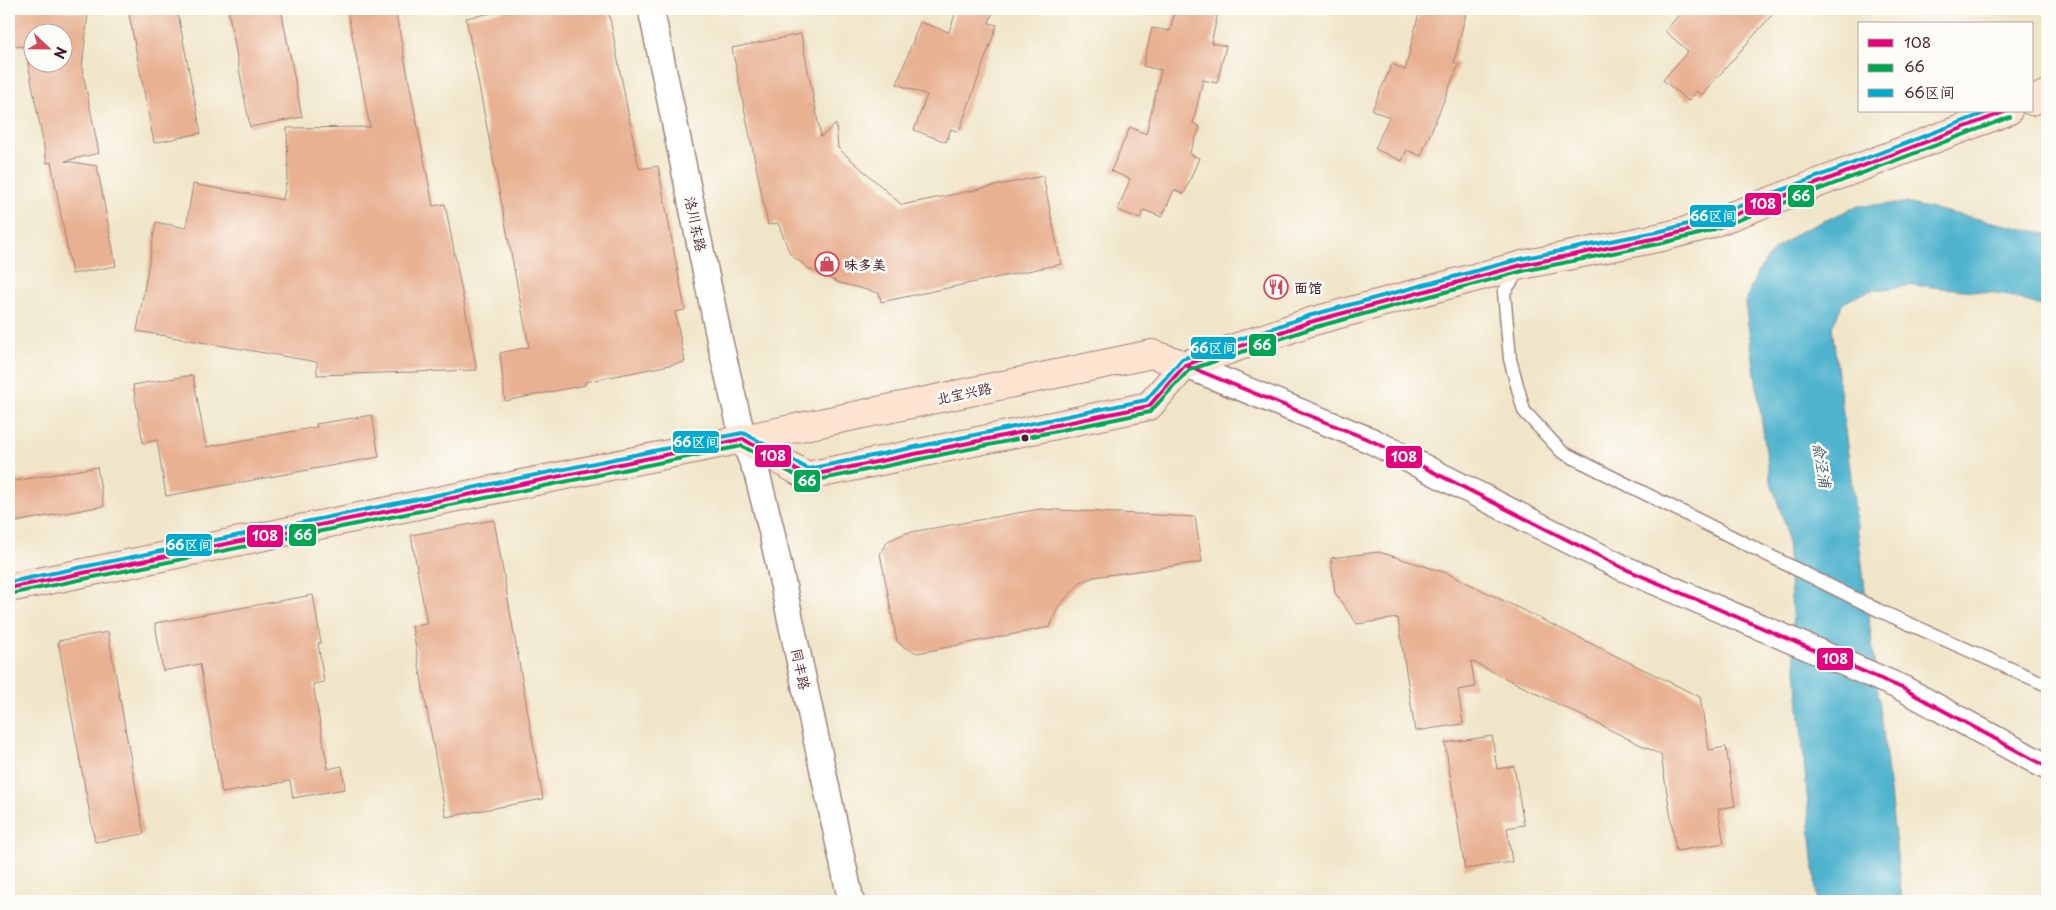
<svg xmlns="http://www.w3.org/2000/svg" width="2056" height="910" viewBox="0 0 2056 910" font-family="'Playpen Sans','LXGW WenKai TC',sans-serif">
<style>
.water{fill:#4fb3ce;stroke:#4c697c}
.building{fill:#e8b192;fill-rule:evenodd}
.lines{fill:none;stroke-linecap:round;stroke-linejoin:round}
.lane-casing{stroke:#9d827a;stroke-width:15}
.street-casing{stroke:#9d827a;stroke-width:28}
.secondary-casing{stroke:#9d827a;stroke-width:30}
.lane{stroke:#fff;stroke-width:12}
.street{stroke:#fff;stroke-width:25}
.secondary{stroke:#fde4d1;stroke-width:28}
.bus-1-casing{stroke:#fdfcf7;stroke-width:8}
.bus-2-casing{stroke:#fdfcf7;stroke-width:8}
.bus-3-casing{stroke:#fdfcf7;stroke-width:8}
.bus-1{stroke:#e5007d;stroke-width:4}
.bus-2{stroke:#00a651;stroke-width:4}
.bus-3{stroke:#00a9ce;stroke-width:4}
.bus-dot{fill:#4a1f2b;stroke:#fdfcf7;stroke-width:2}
.labels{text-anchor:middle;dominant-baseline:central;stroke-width:5;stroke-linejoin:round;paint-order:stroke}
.street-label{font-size:14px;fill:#4a1f2b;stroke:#fdfcf7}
.poi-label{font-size:14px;font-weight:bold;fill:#4a1f2b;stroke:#fdfcf7;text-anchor:start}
.water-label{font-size:15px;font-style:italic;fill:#4c5a6c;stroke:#fdfcf7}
.line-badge{stroke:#fdfcf7;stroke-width:2}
.badge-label{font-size:14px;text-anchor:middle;font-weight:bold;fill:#fff}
</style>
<rect width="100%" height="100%" fill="#fdfcf7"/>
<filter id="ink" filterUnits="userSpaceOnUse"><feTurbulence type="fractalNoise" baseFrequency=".02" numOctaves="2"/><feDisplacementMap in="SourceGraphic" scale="10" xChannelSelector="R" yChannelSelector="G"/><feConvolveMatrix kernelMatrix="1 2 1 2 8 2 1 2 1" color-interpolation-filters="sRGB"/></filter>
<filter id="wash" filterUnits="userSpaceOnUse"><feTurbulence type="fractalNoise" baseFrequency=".0096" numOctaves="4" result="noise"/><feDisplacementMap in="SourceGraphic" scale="20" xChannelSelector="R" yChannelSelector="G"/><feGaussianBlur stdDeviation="1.12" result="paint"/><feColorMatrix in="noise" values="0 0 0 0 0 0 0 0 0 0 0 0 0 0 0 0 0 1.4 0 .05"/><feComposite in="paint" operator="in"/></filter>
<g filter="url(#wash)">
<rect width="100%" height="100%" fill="#f0e5c8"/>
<path class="water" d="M 1906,203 L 2047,234 L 2047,308 L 2004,294 L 1913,285 L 1868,291 L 1843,303 L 1832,327 L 1885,747 L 1902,901 L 1817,901 L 1798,696 L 1786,527 L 1770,479 L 1745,303 L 1757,273 L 1775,249 L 1799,232 L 1858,206 Z"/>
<g id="blocks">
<path class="building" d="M 9,9 L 48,9 L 88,13 L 82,68 L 99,153 L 65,161 L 97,166 L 116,266 L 72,274 L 51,162 L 47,163 L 25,47 L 9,45 ZM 32,32 L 62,32 L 62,62 L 32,62 Z
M 128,9 L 177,9 L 201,133 L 154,143 Z
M 228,9 L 281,9 L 302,117 L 250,127 Z
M 347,9 L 395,9 L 433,206 L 445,204 L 477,370 L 317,375 L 317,362 L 137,331 L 156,222 L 186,228 L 193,184 L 283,200 L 288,173 L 287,128 L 370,127 Z
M 513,9 L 608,9 L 639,169 L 658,166 L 685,310 L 675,312 L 685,362 L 585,382 L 585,385 L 505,401 L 500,353 L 529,347 L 466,18 Z
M 957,9 L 994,9 L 989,23 L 997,25 L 959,132 L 951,129 L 946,142 L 914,130 L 927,95 L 897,84 L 920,22 L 949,32 Z
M 1175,9 L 1219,9 L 1211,43 L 1226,46 L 1217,83 L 1203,80 L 1193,123 L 1200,127 L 1189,154 L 1199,158 L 1184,194 L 1174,190 L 1162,217 L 1144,210 L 1140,219 L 1118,210 L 1130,179 L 1111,171 L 1130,127 L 1146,134 L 1161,70 L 1143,66 L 1152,28 L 1170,31 Z
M 1420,9 L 1467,9 L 1454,62 L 1459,64 L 1421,156 L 1407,150 L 1402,161 L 1375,149 L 1389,117 L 1372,110 L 1392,64 L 1405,70 Z
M 1684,9 L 1777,9 L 1702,95 L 1697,91 L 1688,101 L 1663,80 L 1688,51 L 1665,31 Z
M 801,34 L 821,137 L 836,124 L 838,148 L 902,205 L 1043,176 L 1061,264 L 881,302 L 879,293 L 840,283 L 809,269 L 790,254 L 778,223 L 768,225 L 732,48 Z
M 193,375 L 206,447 L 317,427 L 316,424 L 372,415 L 379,457 L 166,496 L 157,440 L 143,443 L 133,385 Z
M 97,467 L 104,506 L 9,523 L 9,482 Z
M 1040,509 L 1195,517 L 1202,562 L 1094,577 L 1081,582 L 1058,607 L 1050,627 L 918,653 L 905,648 L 897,641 L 880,553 L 888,541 L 906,533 Z
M 494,520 L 543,799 L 446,817 L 412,626 L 427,624 L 411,535 Z
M 1379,552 L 1447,573 L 1700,697 L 1709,750 L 1726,747 L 1735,806 L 1718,809 L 1724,843 L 1676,851 L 1661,755 L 1471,661 L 1475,687 L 1458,690 L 1463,724 L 1415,731 L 1398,618 L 1357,624 L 1335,593 L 1331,558 Z
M 313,595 L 321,643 L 318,643 L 324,682 L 313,684 L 328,769 L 342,766 L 345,789 L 293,798 L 290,781 L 222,793 L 200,664 L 163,671 L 155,623 Z
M 108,632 L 144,834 L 95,842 L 58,641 Z
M 1492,736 L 1497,769 L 1514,766 L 1524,825 L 1507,828 L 1512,862 L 1465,869 L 1445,743 Z"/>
</g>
</g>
<g filter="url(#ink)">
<use href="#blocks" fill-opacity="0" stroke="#9d827a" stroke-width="1"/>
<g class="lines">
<g class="lane-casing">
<path id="lane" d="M 1519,270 L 1504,292 L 1510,359 L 1524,411 L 1562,452 L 1878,610 L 2047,685"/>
</g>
<g class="street-casing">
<path id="street" d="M 651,9 L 720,342 L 743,439 L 757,474 L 771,529 L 851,901
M 1185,365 L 1372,441 L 1623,568 L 1902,688 L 2047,767"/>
</g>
<g class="secondary-casing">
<path id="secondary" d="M 2032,101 L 2047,94
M 743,439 L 1152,354 L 1185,365
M 9,588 L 743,439 L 807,476 L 1149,406 L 1185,365 L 1310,322 L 1522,265 L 1662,237 L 1705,226 L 2008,111"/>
</g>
<use href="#lane" class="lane"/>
<use href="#street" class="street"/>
<use href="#secondary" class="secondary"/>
<g class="bus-1-casing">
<path id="bus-1" d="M 1185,365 L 1372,441 L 1623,568 L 1902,688 L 2047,767
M 9,588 L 743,439 L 807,476 L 1149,406 L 1185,365 L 1310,322 L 1522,265 L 1662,237 L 1705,226 L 2007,111"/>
</g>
<g class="bus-2-casing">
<path id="bus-2" d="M 10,594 L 742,446 L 808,482 L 1150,412 L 1189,370 L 1312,328 L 1523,271 L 1663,243 L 1707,232 L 2010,117"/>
</g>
<g class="bus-3-casing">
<path id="bus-3" d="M 9,582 L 742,433 L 746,434 L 808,469 L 1146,400 L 1182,359 L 1308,316 L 1520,259 L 1661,231 L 1703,220 L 1990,111"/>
</g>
<use href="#bus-1" class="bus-1"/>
<use href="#bus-2" class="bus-2"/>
<use href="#bus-3" class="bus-3"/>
</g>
</g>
<defs>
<g id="shop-ring" transform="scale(1.25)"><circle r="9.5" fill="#fdfcf7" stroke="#d1495b" stroke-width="1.5"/><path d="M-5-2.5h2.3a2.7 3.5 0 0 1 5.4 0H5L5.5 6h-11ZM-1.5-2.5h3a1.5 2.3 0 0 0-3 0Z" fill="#d1495b"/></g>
<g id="restaurant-ring" transform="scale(1.25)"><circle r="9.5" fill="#fdfcf7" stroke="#d1495b" stroke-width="1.5"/><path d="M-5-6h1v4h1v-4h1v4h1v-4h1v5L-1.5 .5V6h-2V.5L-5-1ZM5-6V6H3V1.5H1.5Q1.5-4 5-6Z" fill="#d1495b"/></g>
</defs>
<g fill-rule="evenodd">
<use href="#shop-ring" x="827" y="264"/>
<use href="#restaurant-ring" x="1276" y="287"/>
</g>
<circle class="bus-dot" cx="1025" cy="438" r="4.5"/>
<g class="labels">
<g class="street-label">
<text transform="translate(696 224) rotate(78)">洛川东路</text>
<text transform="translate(964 393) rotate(-12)">北宝兴路</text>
<text transform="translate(801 669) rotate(78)">同丰路</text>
</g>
<g class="poi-label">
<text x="844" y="264">味多美</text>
<text x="1294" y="287">面馆</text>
</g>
<g class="water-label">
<text transform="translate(1823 465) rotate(81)">俞泾浦</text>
</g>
</g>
<g class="line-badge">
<rect x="1787" y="184" width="28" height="24" rx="5" fill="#00a651"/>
<rect x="1744" y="192" width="38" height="24" rx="5" fill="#e5007d"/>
<rect x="1689" y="204" width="48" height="24" rx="5" fill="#00a9ce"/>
<rect x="1248" y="333" width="29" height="24" rx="5" fill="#00a651"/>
<rect x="1190" y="336" width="47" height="24" rx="5" fill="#00a9ce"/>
<rect x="672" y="430" width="48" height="24" rx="5" fill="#00a9ce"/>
<rect x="754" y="444" width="38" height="24" rx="5" fill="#e5007d"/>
<rect x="1385" y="445" width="38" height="24" rx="5" fill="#e5007d"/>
<rect x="793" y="469" width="28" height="24" rx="5" fill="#00a651"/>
<rect x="288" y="523" width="29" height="24" rx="5" fill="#00a651"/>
<rect x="246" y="524" width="38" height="24" rx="5" fill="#e5007d"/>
<rect x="165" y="533" width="48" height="24" rx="5" fill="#00a9ce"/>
<rect x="1816" y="647" width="38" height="24" rx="5" fill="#e5007d"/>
</g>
<g class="badge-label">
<text x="1801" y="201">66</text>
<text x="1763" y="209">108</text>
<text x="1713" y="221">66区间</text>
<text x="1262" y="350">66</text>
<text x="1213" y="353">66区间</text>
<text x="696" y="447">66区间</text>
<text x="773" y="461">108</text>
<text x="1404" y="462">108</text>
<text x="807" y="486">66</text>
<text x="303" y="540">66</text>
<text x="265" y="541">108</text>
<text x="189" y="550">66区间</text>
<text x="1835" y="664">108</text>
</g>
<rect width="2056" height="910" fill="none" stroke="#fdfcf7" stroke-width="30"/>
<rect x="1858" y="22" width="175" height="90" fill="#fdfcf7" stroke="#b5a4a5"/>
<rect x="1868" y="39" width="25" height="8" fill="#e5007d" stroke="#b5a4a5"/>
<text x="1904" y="48" font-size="15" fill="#4a1f2b">108</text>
<rect x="1868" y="64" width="25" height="8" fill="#00a651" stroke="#b5a4a5"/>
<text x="1904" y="72" font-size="15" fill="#4a1f2b">66</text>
<rect x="1868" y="89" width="25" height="8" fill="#00a9ce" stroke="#b5a4a5"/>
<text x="1904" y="98" font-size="15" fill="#4a1f2b">66区间</text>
<g transform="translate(48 48) rotate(112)"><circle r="24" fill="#fdfcf7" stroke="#b5a4a5"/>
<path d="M0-4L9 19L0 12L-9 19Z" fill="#d1495b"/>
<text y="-8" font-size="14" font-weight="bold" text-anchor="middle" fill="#4a1f2b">N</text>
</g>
</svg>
